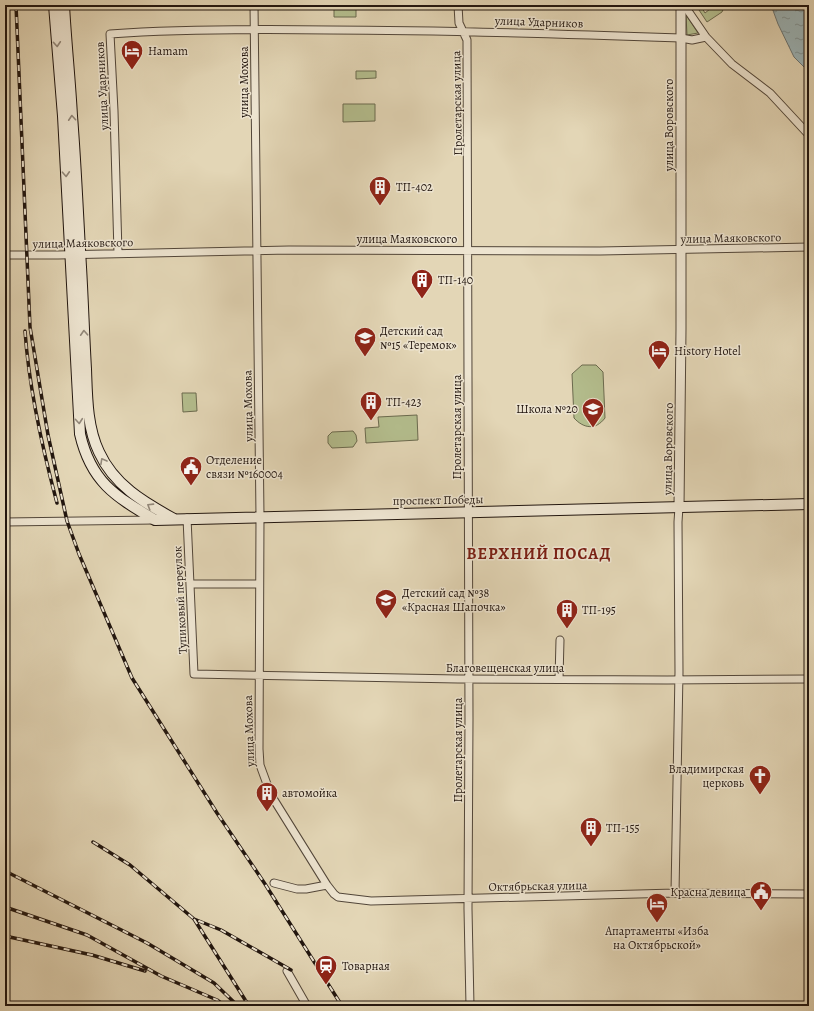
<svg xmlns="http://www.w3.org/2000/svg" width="814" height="1011" viewBox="0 0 814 1011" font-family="Alegreya,serif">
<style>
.green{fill:#b4be8e;stroke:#6b6a4e}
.water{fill:url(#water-ripples);stroke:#6b7676}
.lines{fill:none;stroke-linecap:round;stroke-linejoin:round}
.minor-casing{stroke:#524639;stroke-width:9}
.tertiary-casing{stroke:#524639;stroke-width:11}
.secondary-casing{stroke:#22160f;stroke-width:12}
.minor{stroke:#ede4d0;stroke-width:7}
.tertiary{stroke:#ede4d0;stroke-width:9}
.secondary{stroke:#ede4d0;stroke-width:10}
.rail-casing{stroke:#22160f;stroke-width:3.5}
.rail{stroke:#ede4d0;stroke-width:2;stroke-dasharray:6;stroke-linecap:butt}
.oneway{stroke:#928779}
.labels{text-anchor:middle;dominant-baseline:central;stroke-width:3;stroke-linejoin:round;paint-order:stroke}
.street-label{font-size:12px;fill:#22160f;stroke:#ede4d0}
.poi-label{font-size:12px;fill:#22160f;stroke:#ede4d0;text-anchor:start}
.district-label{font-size:16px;font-weight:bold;letter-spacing:1px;fill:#7a1f14;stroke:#ede4d0}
</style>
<defs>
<pattern id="water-ripples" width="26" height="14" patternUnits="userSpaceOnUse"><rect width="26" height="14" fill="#9cb6ba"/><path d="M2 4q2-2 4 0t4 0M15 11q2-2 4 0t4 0" fill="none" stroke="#7f9396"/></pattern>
</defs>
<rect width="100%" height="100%" fill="#e3d6b6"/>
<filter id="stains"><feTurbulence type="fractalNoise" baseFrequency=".005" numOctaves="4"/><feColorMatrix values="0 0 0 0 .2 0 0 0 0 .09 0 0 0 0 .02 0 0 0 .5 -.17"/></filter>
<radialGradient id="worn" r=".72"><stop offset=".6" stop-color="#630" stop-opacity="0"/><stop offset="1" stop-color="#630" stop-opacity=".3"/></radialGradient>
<path class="green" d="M 334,5 L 356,5 L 356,17 L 334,17 Z
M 715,5 L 725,5 L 722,12 L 707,22 L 699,10 L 702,8 L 705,13 Z
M 686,15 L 698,33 L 687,35 Z
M 356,71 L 376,71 L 376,78 L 356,79 Z
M 343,104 L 375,104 L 375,121 L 343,122 Z
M 582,365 L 596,365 L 603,372 L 605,418 C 596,430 584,429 574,418 L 572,374 Z
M 182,393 L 196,393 L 197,411 L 183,412 Z
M 417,415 L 418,440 L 366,443 L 365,428 L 379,427 L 378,417 Z
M 353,431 L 356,435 L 357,441 L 353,447 L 332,448 L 328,443 L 328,436 L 332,432 Z"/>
<path class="water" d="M 771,5 L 809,5 L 809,72 L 794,57 L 778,24 Z"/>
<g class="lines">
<g class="minor-casing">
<path id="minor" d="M 254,5 L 260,516 L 259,749 L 260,765 L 271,795 L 327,885
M 458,5 L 459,23 L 467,40 L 469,718 L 468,909 L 470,1006
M 684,5 L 706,37 L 732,64 L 770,93 L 809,135
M 118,253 L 114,111 L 110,34 C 183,29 257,29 330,30 C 447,30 564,34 681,38 L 692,40 L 706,37
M 5,255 L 58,255 L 289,250 L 600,251 L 809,247
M 187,518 L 194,674 L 458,679 L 667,680 L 809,679
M 5,522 L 155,520
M 190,584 L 259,584
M 559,679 L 560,640
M 274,883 L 297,889 L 306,889 L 327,885 L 334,894 L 338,897 L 371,901 L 675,893 L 809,894
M 675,893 L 679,672 L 678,522 L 679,507
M 287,971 L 307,1006"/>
</g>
<g class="tertiary-casing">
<path id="tertiary" d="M 679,507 L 681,329 L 681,5"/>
</g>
<g class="secondary-casing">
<path id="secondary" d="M 54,5 L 63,116 L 80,434 C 91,482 115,496 155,520 L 809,504
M 64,5 C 66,42 70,79 72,116 C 76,166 78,217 81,267 C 83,301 84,335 86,369 C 87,397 87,427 99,452 C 114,485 143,502 174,519"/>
</g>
<use href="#minor" class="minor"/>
<use href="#tertiary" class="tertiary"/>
<use href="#secondary" class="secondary"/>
<g class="rail-casing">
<path id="rail" d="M 16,5 L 30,327 L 48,435 L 67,521 L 79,554 L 132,678 L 217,813 L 265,884 L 342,1006
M 25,331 C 29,389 42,447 57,503
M 93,842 L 130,865 L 194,919 L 221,930 L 291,970
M 5,871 L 147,943 L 214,983 L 238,1006
M 5,907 L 87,935 L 161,976 L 217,1000 L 225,1006
M 194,919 L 249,1006
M 5,936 L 92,955 L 145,971"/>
</g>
<use href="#rail" class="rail"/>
</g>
<defs><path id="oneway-chevron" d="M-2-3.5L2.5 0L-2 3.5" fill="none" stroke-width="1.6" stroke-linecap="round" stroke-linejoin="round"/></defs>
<g class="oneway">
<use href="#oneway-chevron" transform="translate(57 44) rotate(86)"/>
<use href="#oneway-chevron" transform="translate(72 118) rotate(-94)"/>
<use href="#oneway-chevron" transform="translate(66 174) rotate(87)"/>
<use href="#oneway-chevron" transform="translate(84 333) rotate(-93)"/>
<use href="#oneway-chevron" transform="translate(79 421) rotate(85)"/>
<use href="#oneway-chevron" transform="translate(103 461) rotate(-119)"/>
<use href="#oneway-chevron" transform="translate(150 506) rotate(-148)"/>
</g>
<defs>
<g id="hotel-pin" transform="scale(1.15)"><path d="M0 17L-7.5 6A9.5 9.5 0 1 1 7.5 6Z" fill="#8f2418" stroke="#ede4d0"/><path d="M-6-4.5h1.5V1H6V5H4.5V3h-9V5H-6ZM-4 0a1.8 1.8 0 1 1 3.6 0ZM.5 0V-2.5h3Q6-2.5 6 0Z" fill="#fff"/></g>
<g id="building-pin" transform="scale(1.15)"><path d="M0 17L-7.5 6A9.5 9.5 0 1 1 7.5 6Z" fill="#8f2418" stroke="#ede4d0"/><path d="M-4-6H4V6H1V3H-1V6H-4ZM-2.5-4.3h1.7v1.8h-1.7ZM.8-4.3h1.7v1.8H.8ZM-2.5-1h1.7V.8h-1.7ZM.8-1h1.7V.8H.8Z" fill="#fff"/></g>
<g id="school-pin" transform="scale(1.15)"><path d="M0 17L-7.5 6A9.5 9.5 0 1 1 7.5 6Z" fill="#8f2418" stroke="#ede4d0"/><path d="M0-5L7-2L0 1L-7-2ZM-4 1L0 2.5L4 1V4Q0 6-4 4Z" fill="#fff"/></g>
<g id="civic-pin" transform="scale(1.15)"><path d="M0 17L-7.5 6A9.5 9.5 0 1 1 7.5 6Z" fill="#8f2418" stroke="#ede4d0"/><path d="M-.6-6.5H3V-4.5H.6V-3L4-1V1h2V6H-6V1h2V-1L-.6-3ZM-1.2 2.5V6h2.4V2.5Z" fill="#fff"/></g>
<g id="church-pin" transform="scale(1.15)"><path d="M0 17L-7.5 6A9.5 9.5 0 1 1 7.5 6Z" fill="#8f2418" stroke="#ede4d0"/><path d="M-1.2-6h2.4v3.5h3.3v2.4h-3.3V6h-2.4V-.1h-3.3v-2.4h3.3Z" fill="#fff"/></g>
<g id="station-pin" transform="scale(1.15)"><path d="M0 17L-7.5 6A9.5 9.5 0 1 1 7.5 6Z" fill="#8f2418" stroke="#ede4d0"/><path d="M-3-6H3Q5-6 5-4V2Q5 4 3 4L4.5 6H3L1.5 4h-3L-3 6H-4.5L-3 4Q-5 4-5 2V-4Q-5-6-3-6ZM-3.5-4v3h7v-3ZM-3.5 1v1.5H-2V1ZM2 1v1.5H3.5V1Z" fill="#fff"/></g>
</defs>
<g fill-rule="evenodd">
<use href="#hotel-pin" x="132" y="51"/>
<use href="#building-pin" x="380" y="187"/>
<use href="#building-pin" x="422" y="280"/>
<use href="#school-pin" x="365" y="338"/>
<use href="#hotel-pin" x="659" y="351"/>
<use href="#building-pin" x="371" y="402"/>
<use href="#school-pin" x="593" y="409"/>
<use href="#civic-pin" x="191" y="467"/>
<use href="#school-pin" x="386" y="600"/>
<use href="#building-pin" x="567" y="610"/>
<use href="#church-pin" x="760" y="776"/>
<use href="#building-pin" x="267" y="793"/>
<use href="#building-pin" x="591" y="828"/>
<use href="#civic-pin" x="761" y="892"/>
<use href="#hotel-pin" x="657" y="904"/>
<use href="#station-pin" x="326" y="966"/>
</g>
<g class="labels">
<g class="street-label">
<text transform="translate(539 22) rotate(2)">улица Ударников</text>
<text transform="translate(244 82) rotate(-90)">улица Мохова</text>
<text transform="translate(102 86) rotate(-93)">улица Ударников</text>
<text transform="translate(457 103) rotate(-91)">Пролетарская улица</text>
<text transform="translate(669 125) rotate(-90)">улица Воровского</text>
<text transform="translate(731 238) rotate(-1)">улица Маяковского</text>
<text x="407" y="239">улица Маяковского</text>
<text transform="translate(83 243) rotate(-1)">улица Маяковского</text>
<text transform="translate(248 406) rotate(-91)">улица Мохова</text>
<text transform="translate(457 427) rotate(-90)">Пролетарская улица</text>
<text transform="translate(668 449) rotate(-89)">улица Воровского</text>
<text transform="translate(438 500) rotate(-1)">проспект Победы</text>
<text transform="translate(180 600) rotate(-93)">Тупиковый переулок</text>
<text x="505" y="668">Благовещенская улица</text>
<text transform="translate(249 731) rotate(-92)">улица Мохова</text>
<text transform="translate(458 750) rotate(-90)">Пролетарская улица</text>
<text transform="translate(538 886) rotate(-1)">Октябрьская улица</text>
</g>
<g class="poi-label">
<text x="148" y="51">Hamam</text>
<text x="396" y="187">ТП-402</text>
<text x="438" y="280">ТП-140</text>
<text x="380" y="331">Детский сад<tspan x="380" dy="14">№15 «Теремок»</tspan></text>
<text x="674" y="351">History Hotel</text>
<text x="386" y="402">ТП-423</text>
<text x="578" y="409" text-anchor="end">Школа №20</text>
<text x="206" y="460">Отделение<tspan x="206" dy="14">связи №160004</tspan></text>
<text x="402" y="593">Детский сад №38<tspan x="402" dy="14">«Красная Шапочка»</tspan></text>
<text x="582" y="610">ТП-195</text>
<text x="744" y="769" text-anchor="end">Владимирская<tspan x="744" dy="14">церковь</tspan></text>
<text x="282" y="793">автомойка</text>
<text x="606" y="828">ТП-155</text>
<text x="746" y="892" text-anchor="end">Красна девица</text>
<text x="657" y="931" text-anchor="middle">Апартаменты «Изба<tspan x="657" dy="14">на Октябрьской»</tspan></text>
<text x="342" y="966">Товарная</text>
</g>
<g class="district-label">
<text x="539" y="554">ВЕРХНИЙ ПОСАД</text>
</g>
</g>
<rect width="814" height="1011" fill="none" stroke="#e3d6b6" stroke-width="20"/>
<rect x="6" y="6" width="802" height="999" fill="none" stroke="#22160f" stroke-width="2"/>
<rect x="10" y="10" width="794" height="991" fill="none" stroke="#22160f"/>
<rect width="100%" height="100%" filter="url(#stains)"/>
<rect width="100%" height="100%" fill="url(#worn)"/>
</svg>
